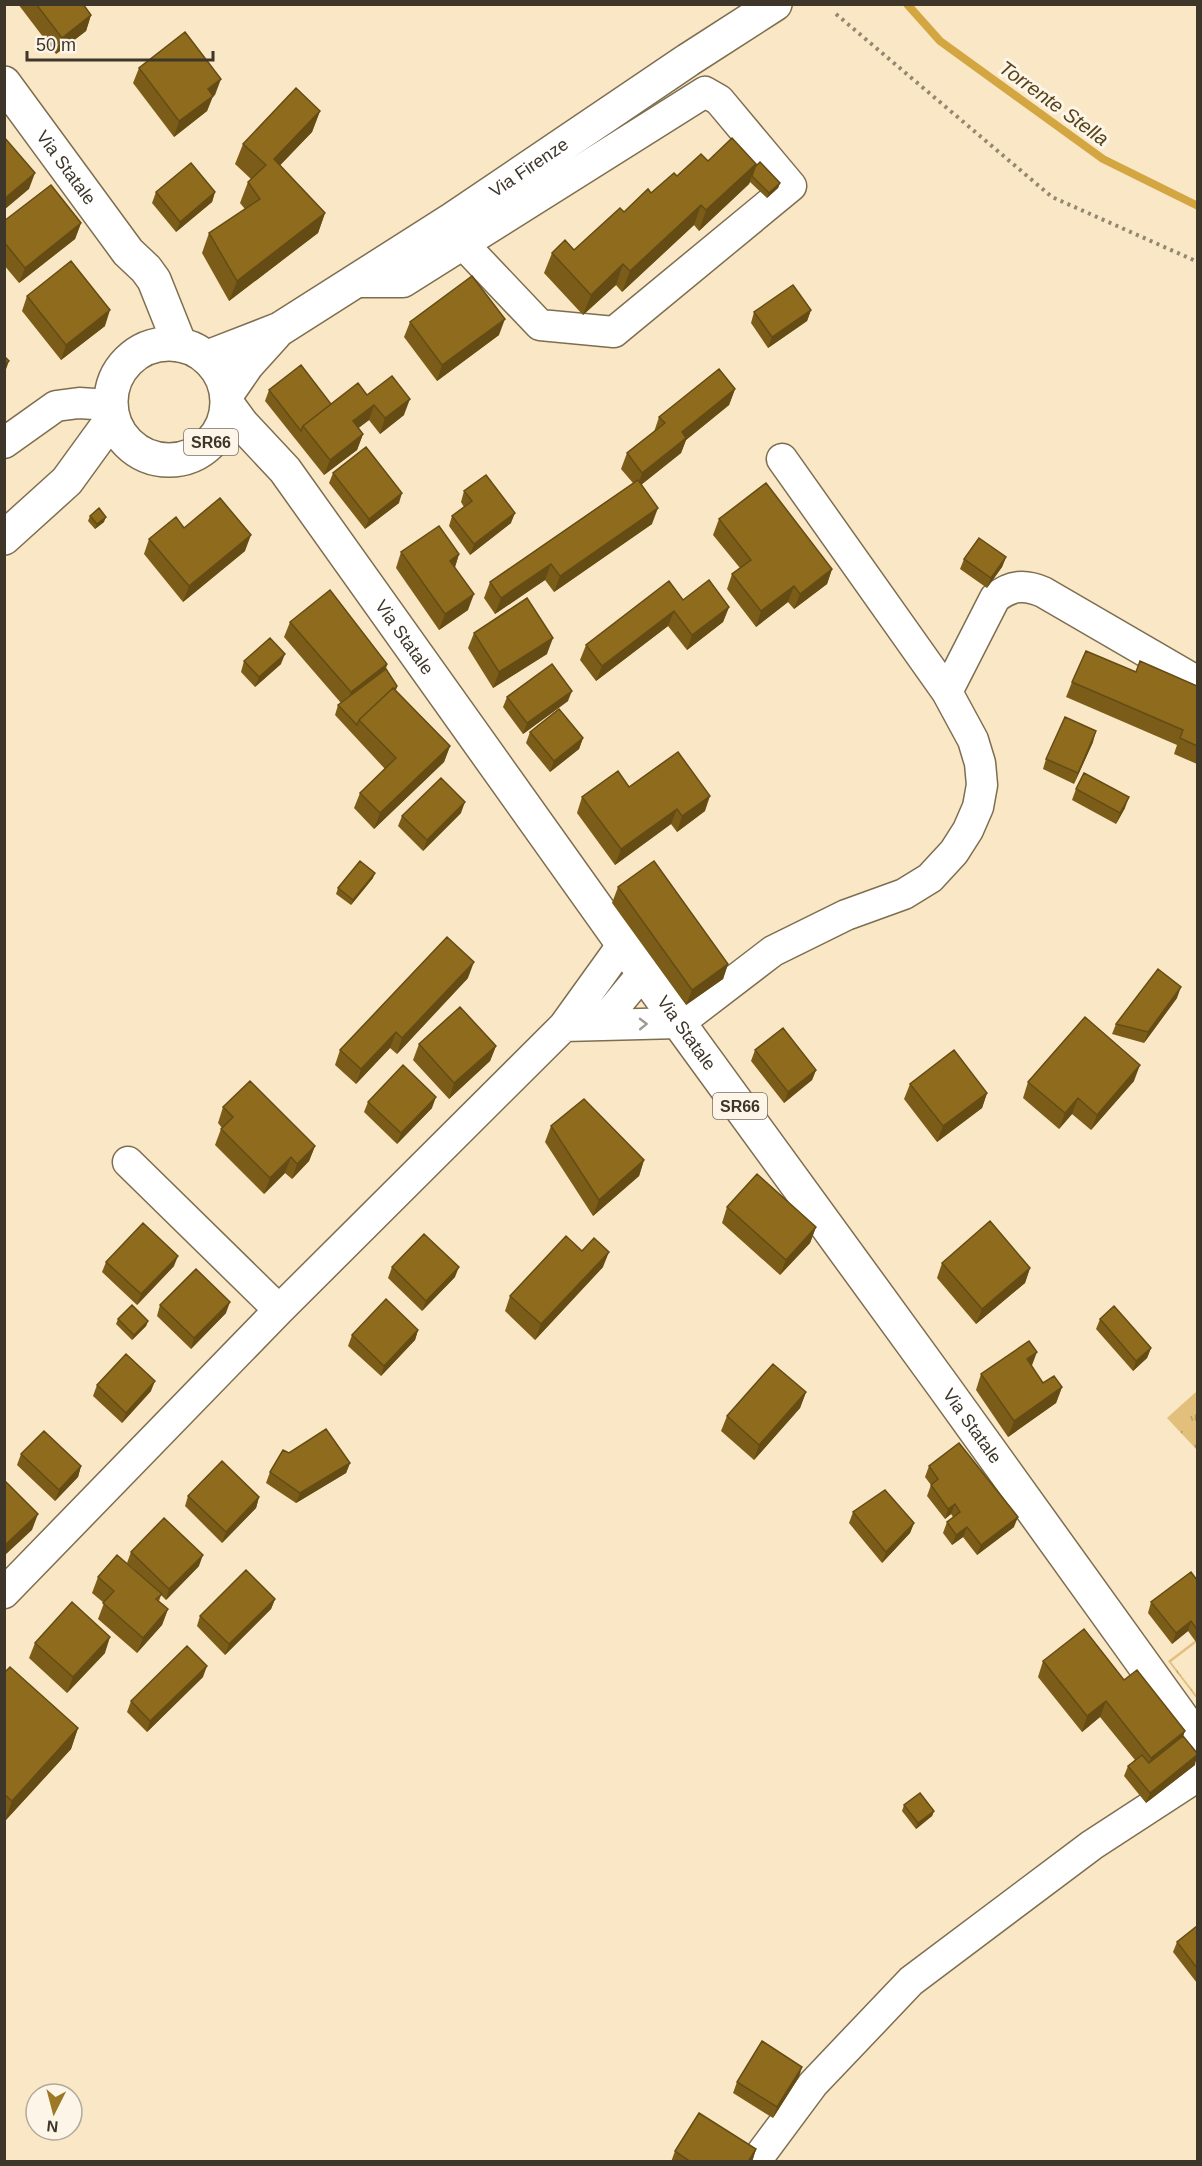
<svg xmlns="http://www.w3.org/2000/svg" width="1202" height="2166" viewBox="0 0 1202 2166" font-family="Arial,sans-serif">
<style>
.grass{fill:url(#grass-tufts)}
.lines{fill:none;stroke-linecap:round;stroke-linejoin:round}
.stream{stroke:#d4a642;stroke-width:8}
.minor-casing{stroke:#7e6e50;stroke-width:33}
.tertiary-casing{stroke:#7e6e50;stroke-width:36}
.primary-casing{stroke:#7e6e50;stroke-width:36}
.path{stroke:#938771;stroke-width:4;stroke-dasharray:3 4.5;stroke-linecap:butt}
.minor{stroke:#fff;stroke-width:30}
.tertiary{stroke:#fff;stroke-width:33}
.primary{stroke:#fff;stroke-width:33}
.wall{fill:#7b5d19}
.shaded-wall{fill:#644c14}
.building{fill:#8f6c1d;stroke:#644c14;stroke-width:1.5}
.oneway{stroke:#9e9a94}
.labels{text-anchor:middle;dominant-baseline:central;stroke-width:6;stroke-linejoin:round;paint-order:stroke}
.shield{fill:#fdf6e8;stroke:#777062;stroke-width:1.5}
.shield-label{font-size:16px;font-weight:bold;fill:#3d3629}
.street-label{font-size:18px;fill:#3d3629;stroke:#fdf6e8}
.water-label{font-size:20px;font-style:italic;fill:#56431a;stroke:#fdf6e8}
</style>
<defs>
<pattern id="grass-tufts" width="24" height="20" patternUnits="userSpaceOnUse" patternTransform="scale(1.5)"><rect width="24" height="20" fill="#e2bf7b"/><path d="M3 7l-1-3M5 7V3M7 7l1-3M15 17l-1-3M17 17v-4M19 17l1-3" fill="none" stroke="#b89c65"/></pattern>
</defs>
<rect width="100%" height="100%" fill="#f9e7c5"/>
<path class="grass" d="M 1197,1391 L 1197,1450 L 1167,1418 Z
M 1197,1639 L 1197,1642 L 1171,1662 L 1197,1696 L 1197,1699 L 1168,1661 Z"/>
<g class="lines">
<path class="stream" d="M 907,4 L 940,41 L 1103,159 L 1198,206"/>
<g class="minor-casing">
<path id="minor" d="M 353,282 L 403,282 L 705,92 L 719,100 L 791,186 L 614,332 L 540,325 L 463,244
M 4,443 L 56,406 L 79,403 L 110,405
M 947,692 L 995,598 C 1011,585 1025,584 1043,592 L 1198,682
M 600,1025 L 643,973
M 564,1026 L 679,1023 L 773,951 L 846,915 L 904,894 L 930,878 L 954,852 L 968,830 L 978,807 L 982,785 L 980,763 L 973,740 L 947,692 L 782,459
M 128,1162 L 279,1310
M 4,1593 L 279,1310 L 564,1026 L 623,944
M 755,2162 L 813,2084 L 911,1981 L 1092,1845 L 1198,1776"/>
</g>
<g class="tertiary-casing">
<g id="tertiary">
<path id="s1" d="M 208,357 L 280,329 L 453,219 L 688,60 L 775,4"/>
<path d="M 227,394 L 247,365 L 275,334"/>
</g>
</g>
<g class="primary-casing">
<g id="primary">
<path id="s2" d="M 4,83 L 128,252 L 146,269 L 154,280 L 180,345"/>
<circle cx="169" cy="402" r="58"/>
<path id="s3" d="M 228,405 L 242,424 L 285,470 L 679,1023 L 944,1387 L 1198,1740"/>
<path d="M 4,538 L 67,481 L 112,419"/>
</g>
</g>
<path class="path" d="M 836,14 L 1052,197 L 1198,262"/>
<use href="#minor" class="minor"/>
<use href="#tertiary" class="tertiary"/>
<use href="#primary" class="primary"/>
</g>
<path class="wall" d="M 18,4 L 83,4 L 91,15 L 86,31 L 56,54 Z
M 139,68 L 215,95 L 213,96 L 207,111 L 174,137 L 133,83 Z
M 320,111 L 312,132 L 280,165 L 325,213 L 318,233 L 229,301 L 202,253 L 209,233 L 245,209 L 240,203 L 248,182 L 251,179 L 235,164 L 243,144 Z
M 708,161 L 755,167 L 780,183 L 778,188 L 767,198 L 750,182 L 749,184 L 699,231 L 694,225 L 622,292 L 616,285 L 583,315 L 544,273 L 552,253 L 574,250 L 624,212 L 677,176 Z
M 156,192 L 215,192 L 212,202 L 176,232 L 152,203 Z
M 4,221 L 81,223 L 75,239 L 19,283 L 4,265 Z
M 27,296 L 105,326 L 61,360 L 22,311 Z
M 811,310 L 807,321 L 768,348 L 751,323 L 754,312 Z
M 410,322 L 499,335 L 437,381 L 404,337 Z
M 735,389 L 729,405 L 686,440 L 681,453 L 641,485 L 652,524 L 554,592 L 545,580 L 495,614 L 484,598 L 490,582 L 633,483 L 621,469 L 627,453 L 654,432 L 659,417 Z
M 269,390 L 331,404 L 367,395 L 404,415 L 380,434 L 369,420 L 358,428 L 363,434 L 357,450 L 324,475 L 265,401 Z
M 333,473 L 399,503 L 365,529 L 329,483 Z
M 464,491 L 511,523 L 470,555 L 449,526 L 452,516 L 464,507 L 461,502 Z
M 90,516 L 104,522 L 95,529 L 88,521 Z
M 719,519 L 832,569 L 827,584 L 794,609 L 788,602 L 756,627 L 727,589 L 732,574 L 740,568 L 713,535 Z
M 184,528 L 245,551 L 183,602 L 144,554 L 149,539 Z
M 401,552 L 459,554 L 455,567 L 468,610 L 439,630 L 396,568 Z
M 1006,557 L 1002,567 L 987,588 L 960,569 L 964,559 Z
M 683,600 L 729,607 L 723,622 L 687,650 L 668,626 L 596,681 L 580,660 L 586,645 Z
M 290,622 L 387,664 L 386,669 L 397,686 L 396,690 L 450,746 L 444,762 L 374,829 L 354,808 L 360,793 L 385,769 L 335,715 L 338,705 L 341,703 L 284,637 Z
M 474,633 L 547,654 L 493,688 L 468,648 Z
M 244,661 L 281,664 L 255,687 L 241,672 Z
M 1136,672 L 1197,686 L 1197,764 L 1174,754 L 1177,745 L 1066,697 L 1072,682 Z
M 507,697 L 568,701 L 523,734 L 503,707 Z
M 530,732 L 583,738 L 579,749 L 550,772 L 526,743 Z
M 1093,742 L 1074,784 L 1043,769 L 1046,759 Z
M 629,787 L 705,811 L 677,832 L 671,824 L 615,865 L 577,813 L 582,797 Z
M 1076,789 L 1125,808 L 1116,824 L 1072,800 Z
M 461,813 L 423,851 L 398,826 L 402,816 Z
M 373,878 L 351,905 L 336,894 L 338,888 Z
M 618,887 L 728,964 L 723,979 L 686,1005 L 612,903 Z
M 468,978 L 397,1054 L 390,1048 L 356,1084 L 335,1065 L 340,1050 Z
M 1177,998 L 1144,1043 L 1112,1034 L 1116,1024 Z
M 419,1044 L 496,1046 L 490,1061 L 449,1099 L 413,1060 Z
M 755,1050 L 816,1070 L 812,1080 L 784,1103 L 751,1061 Z
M 1134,1081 L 1091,1130 L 1072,1114 L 1059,1129 L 1023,1098 L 1028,1082 Z
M 910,1084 L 987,1093 L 982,1108 L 937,1142 L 904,1099 Z
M 368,1102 L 432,1108 L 397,1144 L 364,1112 Z
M 223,1107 L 315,1146 L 309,1161 L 292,1179 L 285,1173 L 264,1194 L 215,1145 L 221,1129 L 222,1128 L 218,1123 Z
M 551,1126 L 644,1160 L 639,1176 L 593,1216 L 545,1142 Z
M 727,1207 L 816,1227 L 810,1243 L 780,1275 L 722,1223 Z
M 582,1251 L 603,1267 L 535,1340 L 505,1311 L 510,1296 Z
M 106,1262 L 174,1266 L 137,1305 L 102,1272 Z
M 942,1263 L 1030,1268 L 1025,1283 L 976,1324 L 937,1278 Z
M 392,1267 L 455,1277 L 422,1311 L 388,1278 Z
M 160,1305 L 226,1313 L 191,1349 L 157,1316 Z
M 118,1319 L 148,1321 L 146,1326 L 132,1340 L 116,1324 Z
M 1100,1319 L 1151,1348 L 1147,1358 L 1133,1371 L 1096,1329 Z
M 418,1330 L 415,1340 L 381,1376 L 348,1346 L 352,1335 Z
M 1032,1366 L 1043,1383 L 1062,1387 L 1056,1403 L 1008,1437 L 976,1390 L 981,1374 Z
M 97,1385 L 151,1391 L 122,1423 L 93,1396 Z
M 806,1392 L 800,1408 L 754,1460 L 721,1431 L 727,1416 Z
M 289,1453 L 350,1463 L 346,1473 L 296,1503 L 266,1483 L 270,1472 Z
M 21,1454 L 81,1466 L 78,1477 L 55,1501 L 17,1465 Z
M 929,1466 L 1014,1527 L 977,1555 L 963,1537 L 952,1545 L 943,1533 L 947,1522 L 953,1517 L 951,1514 L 945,1519 L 927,1496 L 931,1485 L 925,1477 Z
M 188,1496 L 259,1497 L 256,1508 L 222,1543 L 185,1506 Z
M 853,1512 L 914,1523 L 910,1533 L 882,1563 L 849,1523 Z
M 131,1552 L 199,1566 L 166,1600 L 161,1595 L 159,1601 L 168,1609 L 162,1625 L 137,1653 L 98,1619 L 104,1603 L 92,1593 L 98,1577 L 135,1570 L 127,1563 Z
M 1197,1580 L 1197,1641 L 1196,1642 L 1188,1631 L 1172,1644 L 1148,1613 L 1151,1602 Z
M 275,1599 L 271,1609 L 225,1655 L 197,1626 L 200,1616 Z
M 35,1643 L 105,1653 L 67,1693 L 29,1658 Z
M 1043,1661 L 1124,1680 L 1185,1731 L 1183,1736 L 1195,1765 L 1146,1803 L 1124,1776 L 1128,1766 L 1135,1760 L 1100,1717 L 1082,1732 L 1038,1677 Z
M 4,1673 L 78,1728 L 71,1749 L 5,1821 Z
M 203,1677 L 147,1732 L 127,1712 L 131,1701 Z
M 904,1805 L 934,1811 L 932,1816 L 916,1829 L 902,1811 Z
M 1197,1926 L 1197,1983 L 1173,1952 L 1177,1942 Z
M 799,2077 L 773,2118 L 733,2093 L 737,2082 Z
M 756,2149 L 752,2162 L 671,2162 L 675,2151 Z"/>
<path class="shaded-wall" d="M 91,15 L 86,31 L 56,54 L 62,38 Z
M 221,79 L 215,95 L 213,96 L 207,111 L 174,137 L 179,121 L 208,89 Z
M 320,111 L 312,132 L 267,179 L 274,159 Z
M 756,164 L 749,184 L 699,231 L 706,210 Z
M 35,173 L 29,189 L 4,210 L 4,199 Z
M 780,183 L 778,188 L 767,198 L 769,193 Z
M 215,192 L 212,202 L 176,232 L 180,222 Z
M 701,205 L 694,225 L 622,292 L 630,271 Z
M 325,213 L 318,233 L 229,301 L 237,281 Z
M 81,223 L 75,239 L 19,283 L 25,268 Z
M 623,264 L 616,285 L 583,315 L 591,295 Z
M 110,310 L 105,326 L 61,360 L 66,345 Z
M 811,310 L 807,321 L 768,348 L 772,337 Z
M 505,319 L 499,335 L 437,381 L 442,365 Z
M 9,361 L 5,372 L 4,372 L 4,365 Z
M 735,389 L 729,405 L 686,440 L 681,453 L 637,488 L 642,473 L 682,432 Z
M 410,399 L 404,415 L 380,434 L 385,418 Z
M 374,405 L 369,420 L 347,437 L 353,421 Z
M 363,434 L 357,450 L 324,475 L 330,460 Z
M 402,493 L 399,503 L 365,529 L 369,519 Z
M 658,508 L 652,524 L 554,592 L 560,576 Z
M 515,513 L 511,523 L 470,555 L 474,544 Z
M 106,517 L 104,522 L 95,529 L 97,524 Z
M 251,535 L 245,551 L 183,602 L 189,586 Z
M 459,554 L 454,570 L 450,561 Z
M 1006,557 L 1002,567 L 987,588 L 991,578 Z
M 551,564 L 545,580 L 495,614 L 501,598 Z
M 832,569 L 827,584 L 794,609 L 800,594 Z
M 794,586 L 788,602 L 756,627 L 761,611 Z
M 474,594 L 468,610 L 439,630 L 445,614 Z
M 729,607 L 723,622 L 687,650 L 692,635 Z
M 674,611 L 668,626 L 596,681 L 602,666 Z
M 553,638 L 547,654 L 493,688 L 499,672 Z
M 285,654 L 281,664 L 255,687 L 259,677 Z
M 387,664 L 382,680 L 345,707 L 351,692 Z
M 572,691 L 568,701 L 523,734 L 527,723 Z
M 1096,731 L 1093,742 L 1074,784 L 1078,773 Z
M 583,738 L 579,749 L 550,772 L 554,761 Z
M 450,746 L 444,762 L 374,829 L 380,813 Z
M 710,796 L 705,811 L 677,832 L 682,816 Z
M 1129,797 L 1125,808 L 1116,824 L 1120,813 Z
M 465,802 L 461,813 L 423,851 L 427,840 Z
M 677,809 L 671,824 L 615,865 L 621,849 Z
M 375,873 L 373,878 L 351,905 L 353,900 Z
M 474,962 L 468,978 L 397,1054 L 402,1038 Z
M 728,964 L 723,979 L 686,1005 L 692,990 Z
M 1181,987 L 1177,998 L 1144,1043 L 1148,1032 Z
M 396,1032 L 390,1048 L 356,1084 L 361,1069 Z
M 496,1046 L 490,1061 L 449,1099 L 454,1083 Z
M 1140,1065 L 1134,1081 L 1091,1130 L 1097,1115 Z
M 816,1070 L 812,1080 L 784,1103 L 788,1092 Z
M 987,1093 L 982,1108 L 937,1142 L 943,1126 Z
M 436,1097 L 432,1108 L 397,1144 L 401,1133 Z
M 1078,1098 L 1072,1114 L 1059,1129 L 1065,1113 Z
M 315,1146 L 309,1161 L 292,1179 L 297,1164 Z
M 291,1157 L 285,1173 L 264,1194 L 270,1178 Z
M 644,1160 L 639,1176 L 593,1216 L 599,1200 Z
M 816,1227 L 810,1243 L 780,1275 L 786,1260 Z
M 609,1252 L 603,1267 L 535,1340 L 541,1324 Z
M 178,1256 L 174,1266 L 137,1305 L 141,1294 Z
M 459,1267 L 455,1277 L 422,1311 L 426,1301 Z
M 1030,1268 L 1025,1283 L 976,1324 L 982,1309 Z
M 230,1302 L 226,1313 L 191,1349 L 194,1338 Z
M 148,1321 L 146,1326 L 132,1340 L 134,1335 Z
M 418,1330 L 415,1340 L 381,1376 L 384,1366 Z
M 1151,1348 L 1147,1358 L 1133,1371 L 1136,1361 Z
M 1037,1352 L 1031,1368 L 1027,1359 Z
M 155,1381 L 151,1391 L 122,1423 L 126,1413 Z
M 1062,1387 L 1056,1403 L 1008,1437 L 1014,1421 Z
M 806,1392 L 800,1408 L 754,1460 L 759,1445 Z
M 350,1463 L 346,1473 L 296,1503 L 300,1493 Z
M 81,1466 L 78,1477 L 55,1501 L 59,1490 Z
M 259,1497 L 256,1508 L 222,1543 L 226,1532 Z
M 955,1504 L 951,1514 L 945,1519 L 948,1509 Z
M 38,1514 L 32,1530 L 4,1556 L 4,1546 Z
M 1018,1517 L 1014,1527 L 977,1555 L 981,1545 Z
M 914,1523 L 910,1533 L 882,1563 L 886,1552 Z
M 967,1527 L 963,1537 L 952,1545 L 956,1535 Z
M 203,1555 L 199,1566 L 166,1600 L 169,1589 Z
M 275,1599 L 271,1609 L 225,1655 L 229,1644 Z
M 168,1609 L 162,1625 L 137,1653 L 143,1638 Z
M 1191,1621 L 1188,1631 L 1172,1644 L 1176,1633 Z
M 110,1637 L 105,1653 L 67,1693 L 73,1677 Z
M 207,1666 L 203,1677 L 147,1732 L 150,1721 Z
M 1106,1701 L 1100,1717 L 1082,1732 L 1087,1716 Z
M 78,1728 L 71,1749 L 5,1821 L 12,1801 Z
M 1185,1731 L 1179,1746 L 1146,1773 L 1151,1758 Z
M 1197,1755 L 1195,1765 L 1146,1803 L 1150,1793 Z
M 934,1811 L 932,1816 L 916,1829 L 918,1823 Z
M 802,2067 L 799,2077 L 773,2118 L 777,2107 Z
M 756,2149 L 752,2162 L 748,2162 Z"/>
<path class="building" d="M 36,4 L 83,4 L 91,15 L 62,38 Z
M 185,32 L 221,79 L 208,89 L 213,96 L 179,121 L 139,68 Z
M 296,88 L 320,111 L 274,159 L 325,213 L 237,281 L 209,233 L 260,199 L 248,182 L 266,165 L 243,144 Z
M 4,137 L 35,173 L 4,199 Z
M 732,138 L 756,164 L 706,210 L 701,205 L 630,271 L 623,264 L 591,295 L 552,253 L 565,240 L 574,250 L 620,208 L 624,212 L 648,189 L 651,193 L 674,173 L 677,176 L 701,154 L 708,161 Z
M 760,162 L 780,183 L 769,193 L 752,176 L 755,167 Z
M 191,163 L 215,192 L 180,222 L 156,192 Z
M 51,185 L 81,223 L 25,268 L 4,242 L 4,221 Z
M 71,261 L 110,310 L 66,345 L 27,296 Z
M 472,276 L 505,319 L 442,365 L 410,322 Z
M 793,285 L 811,310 L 772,337 L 754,312 Z
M 4,356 L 9,361 L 4,365 Z
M 301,365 L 331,404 L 303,426 L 301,431 L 269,390 Z
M 719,369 L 735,389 L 682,432 L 686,438 L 642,473 L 627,453 L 665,423 L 659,417 Z
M 392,376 L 410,399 L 385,418 L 374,405 L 353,421 L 363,434 L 330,460 L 303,426 L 358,383 L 367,395 Z
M 366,447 L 402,493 L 369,519 L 333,473 Z
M 486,475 L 515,513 L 474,544 L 452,516 L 472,501 L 464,491 Z
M 638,480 L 658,508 L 560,576 L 551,564 L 501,598 L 490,582 Z
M 766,483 L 832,569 L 800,594 L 794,586 L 761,611 L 732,574 L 751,560 L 719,519 Z
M 220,498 L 251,535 L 189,586 L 149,539 L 176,517 L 184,528 Z
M 99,508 L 106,517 L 97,524 L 90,516 Z
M 439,526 L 459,554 L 450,561 L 474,594 L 445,614 L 401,552 Z
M 979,538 L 1006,557 L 991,578 L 964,559 Z
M 709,580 L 729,607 L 692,635 L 674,611 L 602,666 L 586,645 L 669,581 L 683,600 Z
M 330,590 L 387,664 L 351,692 L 290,622 Z
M 527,598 L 553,638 L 499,672 L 474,633 Z
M 270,638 L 285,654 L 259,677 L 244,661 Z
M 1086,651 L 1136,672 L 1140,661 L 1197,686 L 1197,746 L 1180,738 L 1183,730 L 1072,682 Z
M 552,664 L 572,691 L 527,723 L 507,697 Z
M 386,669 L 397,686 L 395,689 L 393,688 L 359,720 L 357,725 L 338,705 Z
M 393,688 L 450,746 L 380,813 L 360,793 L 396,758 L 359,720 Z
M 559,709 L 583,738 L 554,761 L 530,732 Z
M 1065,717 L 1096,731 L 1078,773 L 1046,759 Z
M 678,752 L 710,796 L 682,816 L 677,809 L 621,849 L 582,797 L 618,771 L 629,787 Z
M 1084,773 L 1129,797 L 1120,813 L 1076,789 Z
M 441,778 L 465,802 L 427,840 L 402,816 Z
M 360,861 L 375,873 L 353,900 L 338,888 Z
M 654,861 L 728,964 L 692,990 L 618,887 Z
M 447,937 L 474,962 L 402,1038 L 396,1032 L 361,1069 L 340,1050 Z
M 1158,969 L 1181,987 L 1148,1032 L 1116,1024 Z
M 460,1007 L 496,1046 L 454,1083 L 419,1044 Z
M 1085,1017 L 1140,1065 L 1097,1115 L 1078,1098 L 1065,1113 L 1028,1082 Z
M 783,1028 L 816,1070 L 788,1092 L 755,1050 Z
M 954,1050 L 987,1093 L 943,1126 L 910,1084 Z
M 403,1065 L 436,1097 L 401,1133 L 368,1102 Z
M 250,1081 L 315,1146 L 297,1164 L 291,1157 L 270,1178 L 221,1129 L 233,1117 L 223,1107 Z
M 584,1099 L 644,1160 L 599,1200 L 551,1126 Z
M 757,1174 L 816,1227 L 786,1260 L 727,1207 Z
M 990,1221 L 1030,1268 L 982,1309 L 942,1263 Z
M 143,1223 L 178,1256 L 141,1294 L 106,1262 Z
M 424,1234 L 459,1267 L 426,1301 L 392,1267 Z
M 566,1236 L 582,1251 L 594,1238 L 609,1252 L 541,1324 L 510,1296 Z
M 196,1269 L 230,1302 L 194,1338 L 160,1305 Z
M 386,1299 L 418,1330 L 384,1366 L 352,1335 Z
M 132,1305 L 148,1321 L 134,1335 L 118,1319 Z
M 1114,1306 L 1151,1348 L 1136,1361 L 1100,1319 Z
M 1029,1341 L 1037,1352 L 1027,1359 L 1043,1383 L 1054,1376 L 1062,1387 L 1014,1421 L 981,1374 Z
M 126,1354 L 155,1381 L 126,1413 L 97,1385 Z
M 773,1364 L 806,1392 L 759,1445 L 727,1416 Z
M 326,1429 L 350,1463 L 300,1493 L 270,1472 L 283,1450 L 289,1453 Z
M 44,1431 L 81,1466 L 59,1490 L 21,1454 Z
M 959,1443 L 1018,1517 L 981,1545 L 967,1527 L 956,1535 L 947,1522 L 960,1512 L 955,1504 L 948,1509 L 931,1485 L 938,1479 L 929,1466 Z
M 222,1461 L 259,1497 L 226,1532 L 188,1496 Z
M 4,1480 L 38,1514 L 4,1546 Z
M 885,1490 L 914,1523 L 886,1552 L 853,1512 Z
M 164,1518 L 203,1555 L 169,1589 L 131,1552 Z
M 117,1555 L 162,1594 L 156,1599 L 168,1609 L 143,1638 L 103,1603 L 114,1591 L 98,1577 Z
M 246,1570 L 275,1599 L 229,1644 L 200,1616 Z
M 1191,1572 L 1197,1580 L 1197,1629 L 1191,1621 L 1176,1633 L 1151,1602 Z
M 72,1602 L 110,1637 L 73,1677 L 35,1643 Z
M 1084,1629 L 1124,1680 L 1137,1670 L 1185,1731 L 1151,1758 L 1106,1701 L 1087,1716 L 1043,1661 Z
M 187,1646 L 207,1666 L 150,1721 L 131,1701 Z
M 10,1667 L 78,1728 L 12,1801 L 4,1794 L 4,1673 Z
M 1183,1736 L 1197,1753 L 1197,1755 L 1150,1793 L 1128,1766 L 1142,1755 L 1149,1763 Z
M 920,1793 L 934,1811 L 918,1823 L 904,1805 Z
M 1197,1926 L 1197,1968 L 1177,1942 Z
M 762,2041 L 802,2067 L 777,2107 L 737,2082 Z
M 699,2113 L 756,2149 L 748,2162 L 691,2162 L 675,2151 Z"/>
<defs><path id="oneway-chevron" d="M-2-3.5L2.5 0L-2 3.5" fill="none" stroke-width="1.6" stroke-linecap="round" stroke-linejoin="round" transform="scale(1.5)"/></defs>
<use class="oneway" href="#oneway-chevron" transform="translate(643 1024) rotate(-1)"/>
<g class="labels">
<g class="shield">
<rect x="184" y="429" width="54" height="26" rx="4.5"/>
<rect x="713" y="1093" width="54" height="26" rx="4.5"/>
</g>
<g class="shield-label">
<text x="211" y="442">SR66</text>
<text x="740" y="1106">SR66</text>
</g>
<g class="street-label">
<text stroke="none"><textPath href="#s2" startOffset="105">Via Statale</textPath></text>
<text stroke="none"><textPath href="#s1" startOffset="374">Via Firenze</textPath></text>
<text stroke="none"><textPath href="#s3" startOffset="292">Via Statale</textPath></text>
<text stroke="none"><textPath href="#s3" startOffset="778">Via Statale</textPath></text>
<text stroke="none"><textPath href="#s3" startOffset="1264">Via Statale</textPath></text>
</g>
<g class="water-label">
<text transform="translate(1054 103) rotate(36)">Torrente Stella</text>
</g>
</g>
<rect width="1202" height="2166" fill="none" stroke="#3d3629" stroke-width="12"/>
<g transform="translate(54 2112) rotate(186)"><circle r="28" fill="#fdf6e8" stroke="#b0a99c" stroke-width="1.5"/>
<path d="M0-4.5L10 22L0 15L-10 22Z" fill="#9e7925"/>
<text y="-9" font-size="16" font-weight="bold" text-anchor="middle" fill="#3d3629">N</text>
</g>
<path d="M27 51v9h186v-9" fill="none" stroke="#3d3629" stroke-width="3"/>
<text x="36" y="51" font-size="18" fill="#3d3629" stroke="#fdf6e8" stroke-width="4.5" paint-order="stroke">50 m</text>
</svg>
